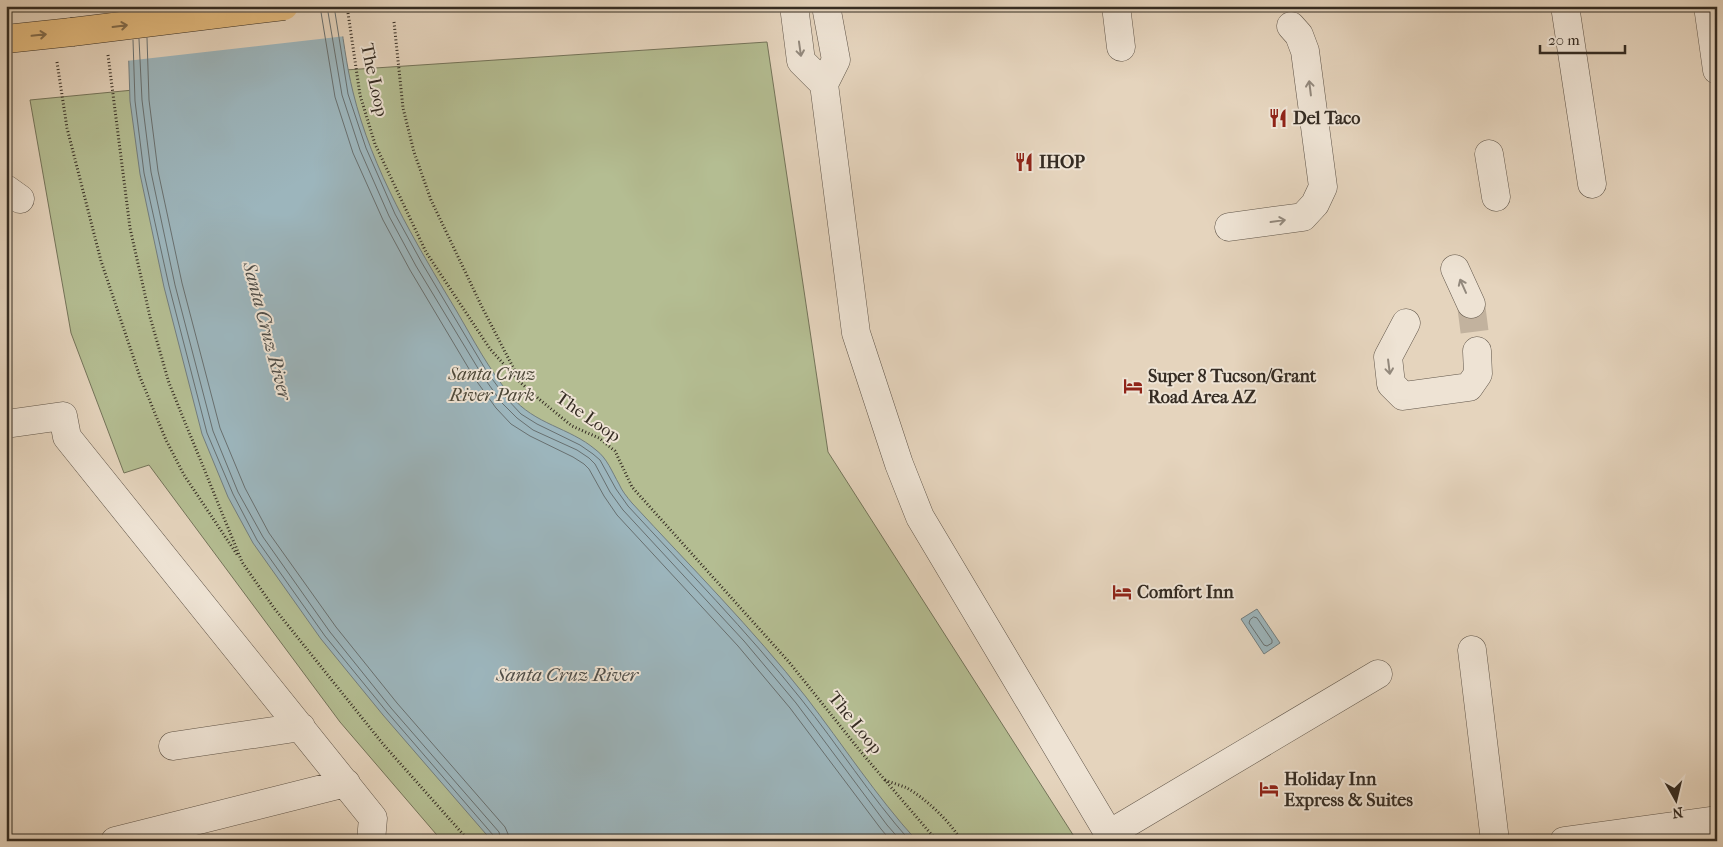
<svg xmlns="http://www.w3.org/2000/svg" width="1723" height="847" viewBox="0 0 1723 847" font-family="'IM FELL French Canon',serif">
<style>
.green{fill:#b4bd92;stroke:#74745a}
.water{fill:#9cb5bc;stroke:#737e7f}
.pier{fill:#e5d4bd}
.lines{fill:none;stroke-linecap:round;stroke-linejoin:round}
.shore{stroke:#687070;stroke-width:1}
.minor-tunnel{stroke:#c2b29e;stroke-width:28;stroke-dasharray:28 14;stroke-linecap:butt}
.minor-casing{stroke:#61564a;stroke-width:29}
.major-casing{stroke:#352c23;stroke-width:29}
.path{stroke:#352c23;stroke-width:3;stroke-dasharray:1 2.5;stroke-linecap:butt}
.minor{stroke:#eee3d4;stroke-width:28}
.major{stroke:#e2ba7e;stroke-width:28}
.major-bridge-casing{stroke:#352c23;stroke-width:29;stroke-linecap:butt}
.major-bridge{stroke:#e2ba7e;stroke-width:28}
.oneway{stroke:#836c4c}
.oneway2{stroke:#92887c}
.labels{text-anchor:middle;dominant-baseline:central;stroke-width:4;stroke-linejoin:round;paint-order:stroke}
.street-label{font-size:18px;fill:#352c23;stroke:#eee3d4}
.poi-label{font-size:18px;font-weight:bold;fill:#352c23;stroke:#eee3d4;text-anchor:start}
.park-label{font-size:18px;font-style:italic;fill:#4e4939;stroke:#eee3d4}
.water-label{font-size:19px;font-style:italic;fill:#4f4e49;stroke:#eee3d4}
</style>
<rect width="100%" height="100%" fill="#e5d4bd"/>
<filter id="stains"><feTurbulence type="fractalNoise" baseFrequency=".004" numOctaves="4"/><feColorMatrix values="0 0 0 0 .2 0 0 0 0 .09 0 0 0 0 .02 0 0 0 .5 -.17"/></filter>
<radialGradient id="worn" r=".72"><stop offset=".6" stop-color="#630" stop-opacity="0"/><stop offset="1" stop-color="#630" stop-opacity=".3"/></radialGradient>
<path class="green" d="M 767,42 L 828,452 L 1077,841 L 442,841 L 340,722 L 149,465 L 124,473 L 71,333 L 30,100 L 330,71 Z"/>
<path class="water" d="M 127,6 L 338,6 C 343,35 346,64 353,92 C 372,170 415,242 456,310 C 473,339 489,370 511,396 C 535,425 569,427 596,450 C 607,458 612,472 619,484 C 622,491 627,497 632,503 C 690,566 753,629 806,697 C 843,745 876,796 917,841 L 492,841 L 383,715 L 321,639 L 253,543 L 228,497 L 202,434 L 164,287 L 140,174 L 130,101 Z
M 1257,609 L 1280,643 L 1264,654 L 1241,619 Z"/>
<path class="pier" d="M 124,6 L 341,6 L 346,36 L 126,61 Z"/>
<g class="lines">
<path class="shore" d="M 320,6 L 335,97 L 353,153 L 383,220 L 410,270 L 475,379 L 496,408 L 511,424 L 530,436 L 573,457 L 584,464 L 589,469 L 604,496 L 617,515 L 738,646 L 790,708 L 881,829 L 891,841
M 327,6 L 342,95 L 360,150 L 389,216 L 416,266 L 482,375 L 502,403 L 517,418 L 533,430 L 577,450 L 589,458 L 595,464 L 610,492 L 623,510 L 744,641 L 796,703 L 887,825 L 901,841
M 334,6 L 348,94 L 366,148 L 395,214 L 422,263 L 487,372 L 507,399 L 521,414 L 537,424 L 580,445 L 593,454 L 600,460 L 616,489 L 628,506 C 686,569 747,631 801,699 C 838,745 870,796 910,841
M 147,38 L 149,100 L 158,171 L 182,283 L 220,428 L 245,488 L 269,533 L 336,627 L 397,703 L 505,827 L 508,834 L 509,841
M 139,39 L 142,100 L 151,172 L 175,285 L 213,431 L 238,492 L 263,537 L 330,632 L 391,708 L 499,832 L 501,841
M 133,40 L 135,101 L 144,173 L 169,286 L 207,433 L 233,494 L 257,540 L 325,636 L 387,712 L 493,835 L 495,841
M 1254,617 L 1257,618 L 1272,640 L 1272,643 L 1267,646 L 1264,645 L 1249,623 L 1250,620 Z"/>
<path class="minor-tunnel" d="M 1471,304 L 1477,351"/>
<g class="minor-casing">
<path id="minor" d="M 794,6 L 801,61 L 824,84
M 826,6 L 836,60 L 824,84 L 856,333 L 899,464 L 920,517 L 1109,834 L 1378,674
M 1116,6 L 1121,47
M 1565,6 L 1592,184
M 1708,6 L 1717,70
M 1489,154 L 1496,197
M 6,189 L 20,199
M 1229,227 L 1303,217 L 1315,204 L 1323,187 L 1305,51 L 1299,35 L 1291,26
M 1455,269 L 1471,304
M 1406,323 L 1388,357 L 1391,384 L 1403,396 L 1469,387 L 1478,374 L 1477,351
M 6,424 L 63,416 L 67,437 L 373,818 L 371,841
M 1472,650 L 1495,841
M 173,746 L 301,727
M 115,841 L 346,783
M 1564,841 L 1717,820"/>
</g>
<g class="major-casing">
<path id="major" d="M 6,39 L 72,32"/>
</g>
<path class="path" d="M 347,6 L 360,95 L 375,144 L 426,252 L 490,349 L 520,382 L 539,399 L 572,426 L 599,438 L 615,451 L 632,487 L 789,662 L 861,752 L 937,841
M 394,22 L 403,108 L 414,152 L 431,200 L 482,307 L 518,377
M 108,55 L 130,228 L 150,317 L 169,383 L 242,562 L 274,608 L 383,744 L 469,841
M 57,62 L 67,128 L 101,261 L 140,377 L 166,440 L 184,475 L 238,556
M 885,780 C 892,783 900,785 907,788 C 925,798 952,823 961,841"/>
<use href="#minor" class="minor"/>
<use href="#major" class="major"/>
<g class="major-bridge-casing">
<path id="major-bridge" d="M 72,32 L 284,6"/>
</g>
<use href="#major-bridge" class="major-bridge"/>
</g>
<defs><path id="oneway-shaft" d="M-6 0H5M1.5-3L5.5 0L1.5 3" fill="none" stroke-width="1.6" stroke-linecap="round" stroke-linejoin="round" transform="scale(1.25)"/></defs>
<g class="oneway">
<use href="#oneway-shaft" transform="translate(120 26) rotate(-7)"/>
<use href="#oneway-shaft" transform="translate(39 35) rotate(-6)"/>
</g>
<g class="oneway2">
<use href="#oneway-shaft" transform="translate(800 49) rotate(82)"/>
<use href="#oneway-shaft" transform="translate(1310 88) rotate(-97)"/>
<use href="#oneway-shaft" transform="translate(1278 221) rotate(-8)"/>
<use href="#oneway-shaft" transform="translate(1463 286) rotate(-114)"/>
<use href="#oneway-shaft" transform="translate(1389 367) rotate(83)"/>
</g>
<defs>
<g id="restaurant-bare" transform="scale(1.5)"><path d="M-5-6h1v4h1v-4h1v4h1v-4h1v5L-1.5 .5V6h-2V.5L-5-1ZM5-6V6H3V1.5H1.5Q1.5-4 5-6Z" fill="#8f2418" stroke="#eee3d4" stroke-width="2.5" paint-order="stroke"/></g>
<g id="hotel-bare" transform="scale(1.5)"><path d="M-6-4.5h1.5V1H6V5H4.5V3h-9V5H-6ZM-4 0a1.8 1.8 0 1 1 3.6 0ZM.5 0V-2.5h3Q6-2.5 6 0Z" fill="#8f2418" stroke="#eee3d4" stroke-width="2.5" paint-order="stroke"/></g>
</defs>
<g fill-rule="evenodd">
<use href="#restaurant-bare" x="1278" y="118"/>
<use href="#restaurant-bare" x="1024" y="162"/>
<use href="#hotel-bare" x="1133" y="386"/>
<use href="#hotel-bare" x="1122" y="592"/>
<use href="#hotel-bare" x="1269" y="789"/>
</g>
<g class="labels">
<g class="street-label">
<text transform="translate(374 80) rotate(78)">The Loop</text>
<text transform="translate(588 417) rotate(35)">The Loop</text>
<text transform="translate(855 723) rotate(51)">The Loop</text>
</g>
<g class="poi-label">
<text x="1293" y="118">Del Taco</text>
<text x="1039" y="162">IHOP</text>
<text x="1148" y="376">Super 8 Tucson/Grant<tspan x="1148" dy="21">Road Area AZ</tspan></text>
<text x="1137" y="592">Comfort Inn</text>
<text x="1284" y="779">Holiday Inn<tspan x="1284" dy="21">Express &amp; Suites</tspan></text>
</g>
<g class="park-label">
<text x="492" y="374">Santa Cruz<tspan x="492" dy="21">River Park</tspan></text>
</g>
<g class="water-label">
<text transform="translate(267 331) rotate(75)">Santa Cruz River</text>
<text x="567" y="675">Santa Cruz River</text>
</g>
</g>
<rect width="1723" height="847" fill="none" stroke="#e5d4bd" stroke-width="25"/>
<rect x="8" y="8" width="1708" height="832" fill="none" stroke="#352c23" stroke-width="2.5"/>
<rect x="12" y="12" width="1698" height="822" fill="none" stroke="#352c23"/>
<g transform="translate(1676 800) rotate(172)" stroke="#eee3d4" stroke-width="4" paint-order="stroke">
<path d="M0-4L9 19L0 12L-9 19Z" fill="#352c23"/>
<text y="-8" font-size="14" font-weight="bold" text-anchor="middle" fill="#352c23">N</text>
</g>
<path d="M1540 45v8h85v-8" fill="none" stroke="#352c23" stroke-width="2.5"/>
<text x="1548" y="45" font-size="15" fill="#352c23" stroke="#eee3d4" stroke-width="4" paint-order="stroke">20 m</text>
<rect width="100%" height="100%" filter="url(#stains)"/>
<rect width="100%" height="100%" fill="url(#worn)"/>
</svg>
